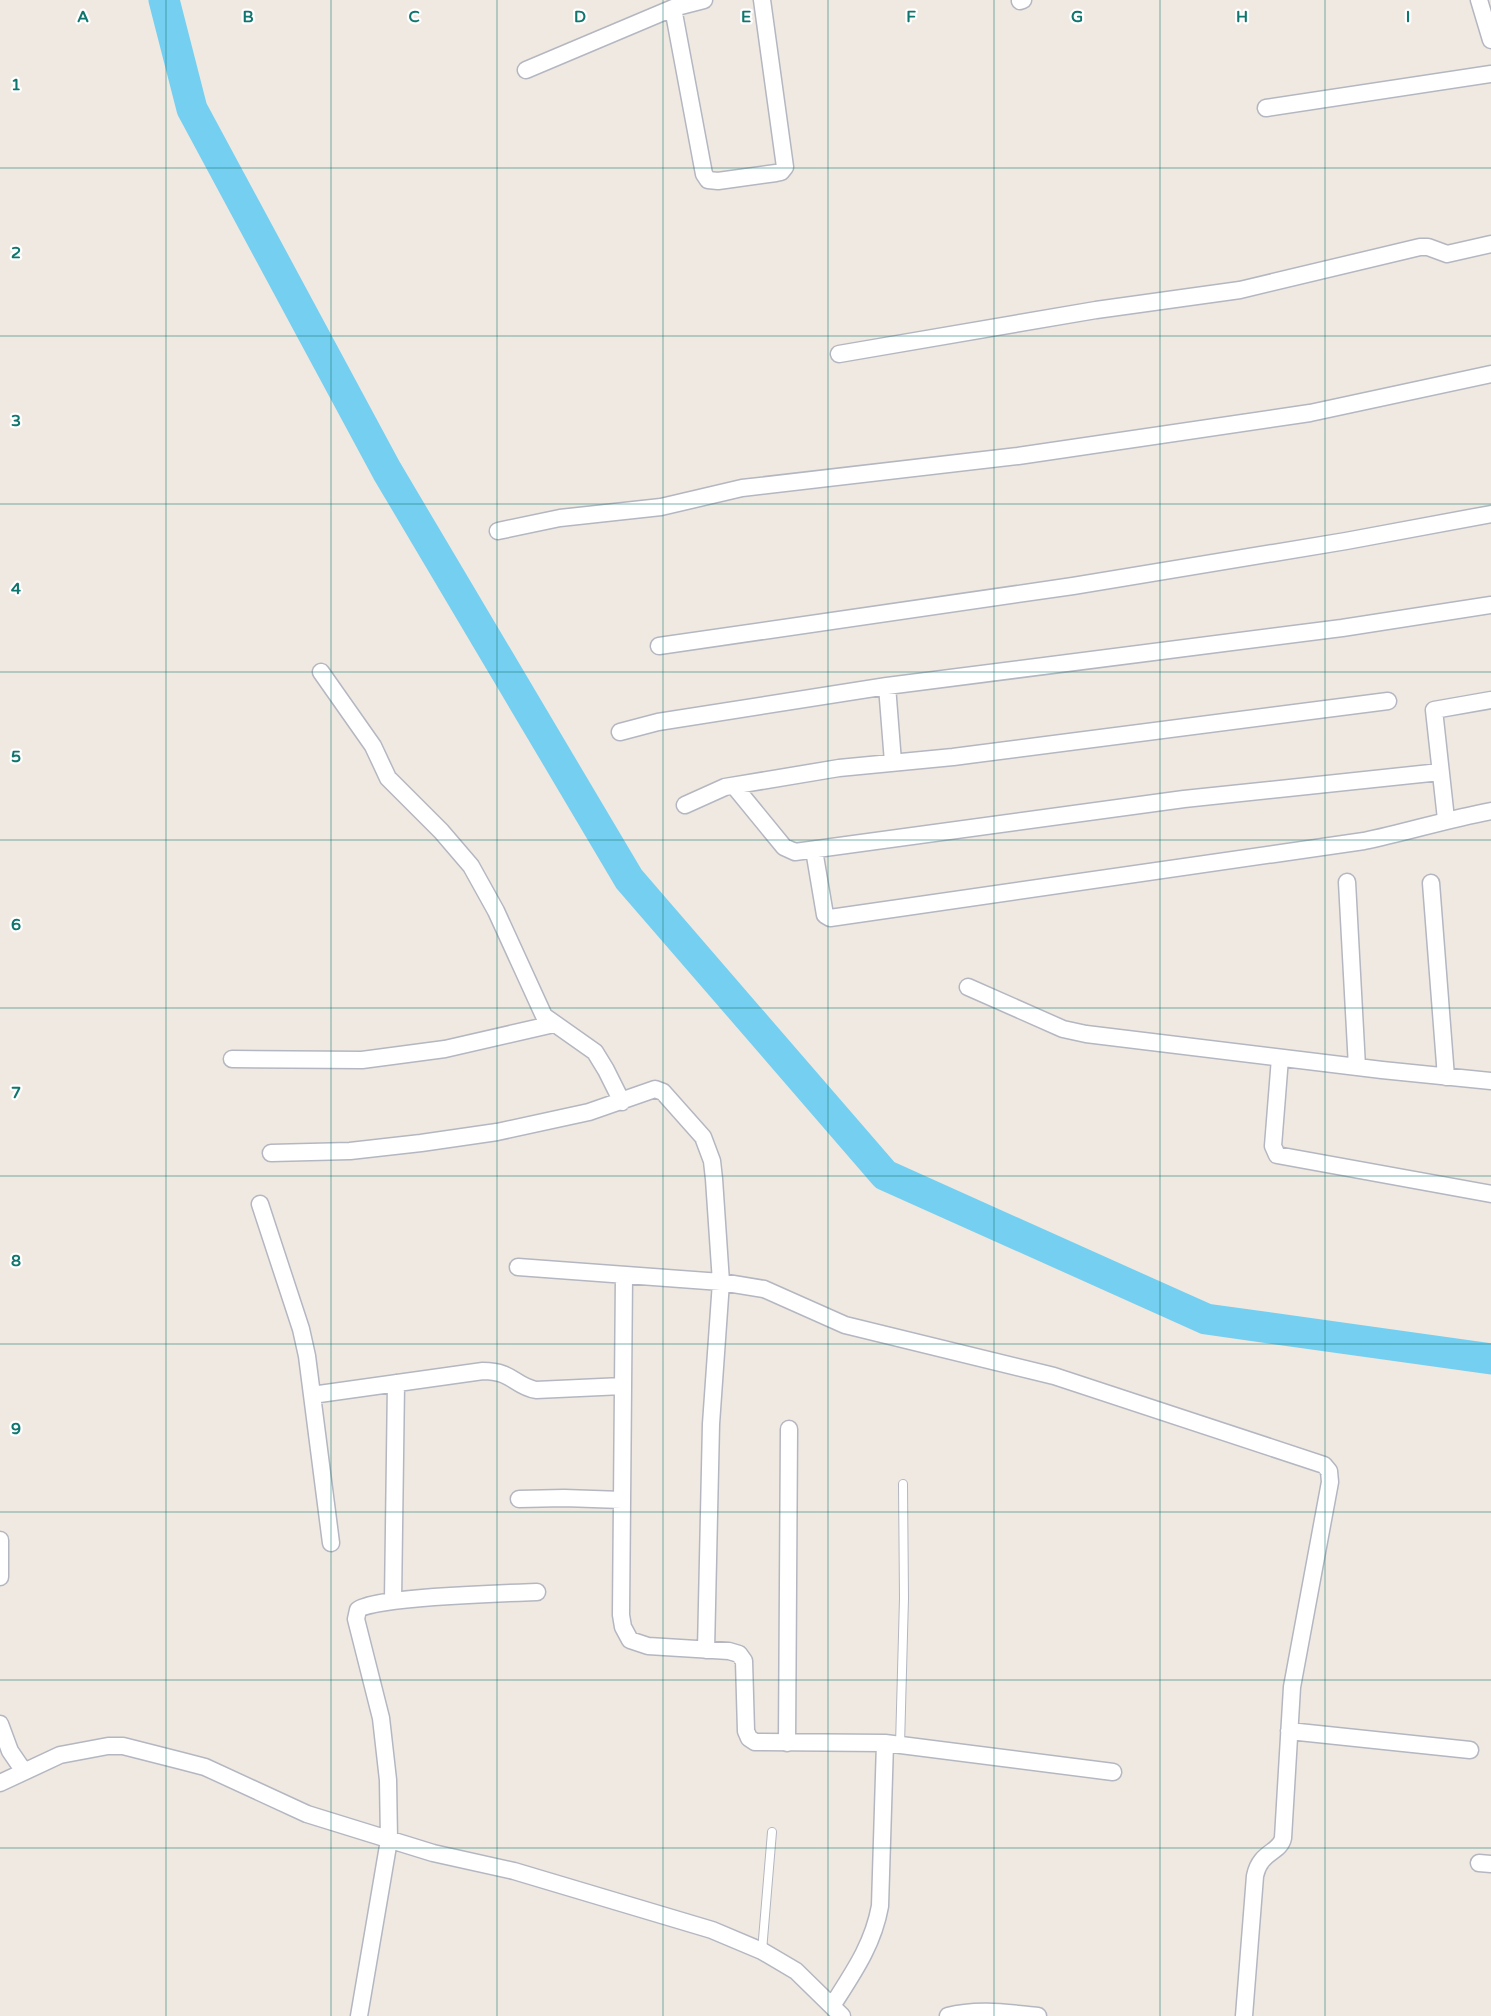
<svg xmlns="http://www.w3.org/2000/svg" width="1491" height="2016" viewBox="0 0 1491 2016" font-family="'Varela Round',sans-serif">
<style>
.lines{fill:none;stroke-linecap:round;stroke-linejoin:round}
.river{stroke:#75cff0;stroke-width:31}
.service-casing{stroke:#b4b7c1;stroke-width:10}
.minor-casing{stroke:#b4b7c1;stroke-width:19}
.service{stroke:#fff;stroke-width:8}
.minor{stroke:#fff;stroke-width:16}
.grid{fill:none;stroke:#0f766e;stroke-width:1;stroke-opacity:0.55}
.grid-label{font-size:16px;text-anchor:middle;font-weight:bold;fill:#0f766e;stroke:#fff;stroke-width:4.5;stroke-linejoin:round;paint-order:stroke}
</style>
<rect width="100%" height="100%" fill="#efe9e1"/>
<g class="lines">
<path class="river" d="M 164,0 L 192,109 L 387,471 L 629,879 L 885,1175 L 1206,1319 L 1491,1359"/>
<g class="service-casing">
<path id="service" d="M 900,1745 L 904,1598 L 903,1484
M 762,1951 L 772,1832"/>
</g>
<g class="minor-casing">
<path id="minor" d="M 1479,0 L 1491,40
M 1020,1 L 1023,0
M 673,8 L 704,174 L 708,180 L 718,181 L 776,173 L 781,172 L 785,167 L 762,0
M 526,70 L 673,8 L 704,0
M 1266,108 L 1491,74
M 839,354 L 1096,310 L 1240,290 L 1420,247 L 1428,247 L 1447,254 L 1491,244
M 498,531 L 560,518 L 661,507 L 742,488 L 1018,456 L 1310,413 L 1491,374
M 659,646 L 1073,586 L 1346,541 L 1491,514
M 321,672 L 373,746 L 388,778 L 441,831 L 471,866 L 496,911 L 544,1016 L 595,1052 L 606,1070 L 622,1102
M 887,686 L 893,762
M 620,732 L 658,722 L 887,686 L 1342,628 L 1491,605
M 734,786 L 784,847 L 795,852 L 1184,799 L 1440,772
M 685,805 L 725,787 L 839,768 L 953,757 L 1388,701
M 1446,819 L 1434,710 L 1491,700
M 814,850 L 825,915 L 830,918 L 1364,841 C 1407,832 1448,819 1491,811
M 1347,882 L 1357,1067
M 1431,883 L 1446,1077
M 968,987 L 1063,1029 L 1086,1034 L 1382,1070 L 1491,1081
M 1280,1058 L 1273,1146 L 1277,1155 L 1491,1194
M 232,1059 L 362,1060 L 445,1049 L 554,1024
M 271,1153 L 350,1151 L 421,1143 L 497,1132 L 589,1112 L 655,1089 L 663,1092 L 703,1137 L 712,1161 L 714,1179 L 721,1282 L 711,1424 L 706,1650
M 260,1204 L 301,1329 L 307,1356 L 331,1543
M 518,1267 L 721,1282 L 764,1289 L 845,1325 L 1054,1376 L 1324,1465 L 1329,1471 L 1330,1482 L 1292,1687 L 1283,1838 C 1280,1853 1260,1851 1255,1876 L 1244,2016
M 624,1275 L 621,1615 L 623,1627 L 630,1640 L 648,1646 L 729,1651 L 739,1654 L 744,1661 L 746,1731 L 749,1738 L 755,1742 L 885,1743 L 1113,1772
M 312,1395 L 483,1371 C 513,1371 514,1386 536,1390 L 623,1386
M 519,1499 L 564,1498 L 622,1500
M 0,1540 L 0,1577
M 393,1601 L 396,1383
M 0,1724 L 10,1751 L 23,1770
M 1289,1731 L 1470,1750
M 787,1743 L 789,1429
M 0,1783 L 60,1755 L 108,1746 L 123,1746 L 182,1761 L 205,1767 L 307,1814 L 433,1853 L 514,1871 L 712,1930 L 762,1951 L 796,1971 L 842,2016
M 1479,1863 L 1491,1864
M 832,2006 C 853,1973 873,1945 880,1906 L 885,1743
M 359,2016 L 389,1840 L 388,1780 L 381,1718 L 356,1619 L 358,1610 C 370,1597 510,1593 537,1592
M 948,2016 C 978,2008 1008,2013 1038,2016"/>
</g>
<use href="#service" class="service"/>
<use href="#minor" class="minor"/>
</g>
<path class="grid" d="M 166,0 L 166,2016M 331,0 L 331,2016M 497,0 L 497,2016M 663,0 L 663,2016M 828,0 L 828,2016M 994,0 L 994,2016M 1160,0 L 1160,2016M 1325,0 L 1325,2016M 0,168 L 1491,168M 0,336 L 1491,336M 0,504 L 1491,504M 0,672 L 1491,672M 0,840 L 1491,840M 0,1008 L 1491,1008M 0,1176 L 1491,1176M 0,1344 L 1491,1344M 0,1512 L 1491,1512M 0,1680 L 1491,1680M 0,1848 L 1491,1848"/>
<g class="grid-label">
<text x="83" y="22">A</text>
<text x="248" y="22">B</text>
<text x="414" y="22">C</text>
<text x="580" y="22">D</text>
<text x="746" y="22">E</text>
<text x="911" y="22">F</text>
<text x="1077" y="22">G</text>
<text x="1242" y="22">H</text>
<text x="1408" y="22">I</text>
<text x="16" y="90">1</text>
<text x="16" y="258">2</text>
<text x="16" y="426">3</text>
<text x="16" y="594">4</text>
<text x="16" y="762">5</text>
<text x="16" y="930">6</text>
<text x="16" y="1098">7</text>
<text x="16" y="1266">8</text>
<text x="16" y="1434">9</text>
</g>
</svg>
